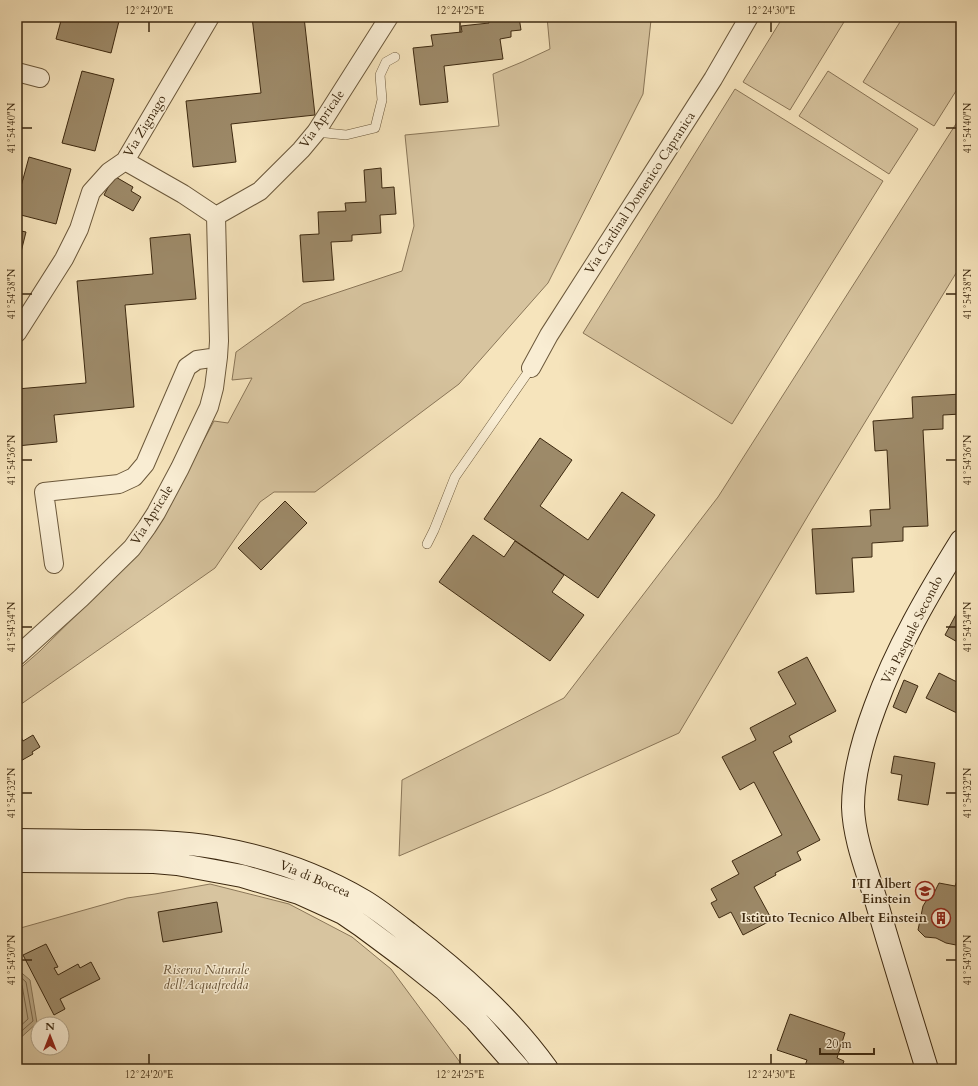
<svg xmlns="http://www.w3.org/2000/svg" width="978" height="1086" viewBox="0 0 978 1086" font-family="Cardo,serif">
<style>
.green{fill:#d7c49f;stroke:#8a7658;fill-rule:evenodd}
.water{fill:#b7a482;stroke:#867354}
.lines{fill:none;stroke-linecap:round;stroke-linejoin:round}
.shore{stroke:#7a6649;stroke-width:1}
.building{fill:#9d8a69;stroke:#3d2910}
.lane-casing{stroke:#6b583b;stroke-width:10}
.street-casing{stroke:#6b583b;stroke-width:20}
.secondary-casing{stroke:#3d2910;stroke-width:24}
.lane{stroke:#f9edd3;stroke-width:9}
.street{stroke:#f9edd3;stroke-width:18}
.secondary{stroke:#f9edd3;stroke-width:22}
.ticks{fill:none;stroke:#3d2910;stroke-width:1.5}
.labels{text-anchor:middle;dominant-baseline:central;stroke-width:3;stroke-linejoin:round;paint-order:stroke}
.street-label{font-size:13px;fill:#3d2910;stroke:#f9edd3}
.poi-label{font-size:13px;font-weight:bold;fill:#3d2910;stroke:#f9edd3;text-anchor:end}
.park-label{font-size:13px;font-style:italic;fill:#645034;stroke:#f9edd3}
.neatline{fill:none;stroke:#3d2910;stroke-width:1.5}
.ticks-label{font-size:10px;text-anchor:middle;fill:#3d2910}
</style>
<rect width="100%" height="100%" fill="#f6e4bc"/>
<filter id="stains"><feTurbulence type="fractalNoise" baseFrequency=".005" numOctaves="4"/><feColorMatrix values="0 0 0 0 .2 0 0 0 0 .09 0 0 0 0 .02 0 0 0 .5 -.17"/></filter>
<radialGradient id="worn" r=".72"><stop offset=".6" stop-color="#630" stop-opacity="0"/><stop offset="1" stop-color="#630" stop-opacity=".3"/></radialGradient>
<path class="green" d="M 547,17 L 653,17 L 651,20 L 643,94 L 548,283 L 459,384 L 315,492 L 274,492 L 260,502 L 215,568 L 17,707 L 17,671 L 40,651 L 124,568 L 153,535 L 214,421 L 228,423 L 252,378 L 232,380 L 236,352 L 303,304 L 402,271 L 414,226 L 405,135 L 499,126 L 493,74 L 522,62 L 550,49 Z
M 783,17 L 847,17 L 790,110 L 743,82 Z
M 903,17 L 961,17 L 961,83 L 934,126 L 863,82 Z
M 828,71 L 918,129 L 889,174 L 799,116 Z
M 735,89 L 883,181 L 732,424 L 583,333 Z
M 961,116 L 961,265 L 812,509 L 679,733 L 549,792 L 399,856 L 402,780 L 564,698 L 718,497 Z
M 210,884 L 289,904 L 352,937 L 391,969 L 465,1069 L 17,1069 L 17,929 L 127,898 L 155,894 ZM 38,1024 L 62,1024 L 62,1048 L 38,1048 Z"/>
<path class="water" d="M 17,969 L 30,980 L 37,1023 L 17,1041 Z"/>
<g class="lines">
<path class="shore" d="M 17,974 L 26,982 L 33,1021 L 17,1035
M 17,981 L 22,985 L 28,1019 L 17,1029"/>
</g>
<path class="building" d="M 62,17 L 120,17 L 111,53 L 56,39 Z
M 252,17 L 304,17 L 315,115 L 231,124 L 236,162 L 193,167 L 186,101 L 261,93 Z
M 488,17 L 519,17 L 521,30 L 511,31 L 511,37 L 500,39 L 503,59 L 444,66 L 448,102 L 420,105 L 413,48 L 433,46 L 431,35 L 462,32 L 461,26 L 489,23 Z
M 82,71 L 114,79 L 95,151 L 62,143 Z
M 29,157 L 71,169 L 56,224 L 17,214 L 17,201 Z
M 381,168 L 382,188 L 394,187 L 396,214 L 380,215 L 381,233 L 352,235 L 352,241 L 331,242 L 334,280 L 303,282 L 300,235 L 319,234 L 318,212 L 346,211 L 345,203 L 366,202 L 364,170 Z
M 114,176 L 133,187 L 131,191 L 141,197 L 133,211 L 104,195 Z
M 17,230 L 26,232 L 17,268 Z
M 190,234 L 196,299 L 125,305 L 134,407 L 54,415 L 57,442 L 17,446 L 17,389 L 86,383 L 77,281 L 153,274 L 150,238 Z
M 959,357 L 961,357 L 961,389 Z
M 961,394 L 961,414 L 943,415 L 943,429 L 923,430 L 928,526 L 903,527 L 903,541 L 872,543 L 872,557 L 852,558 L 854,592 L 816,594 L 812,529 L 871,526 L 870,510 L 890,509 L 887,450 L 875,451 L 873,421 L 913,418 L 912,397 Z
M 540,438 L 572,460 L 540,506 L 588,540 L 622,492 L 655,515 L 598,598 L 484,519 Z
M 285,501 L 307,523 L 261,570 L 238,548 Z
M 473,535 L 504,557 L 515,541 L 564,575 L 552,592 L 584,615 L 550,661 L 439,582 Z
M 961,605 L 961,644 L 945,635 Z
M 807,657 L 836,711 L 789,736 L 792,742 L 773,752 L 820,840 L 797,852 L 801,860 L 775,873 L 776,875 L 754,887 L 772,920 L 743,935 L 731,912 L 719,918 L 711,903 L 717,900 L 711,889 L 739,874 L 732,861 L 782,835 L 754,782 L 740,790 L 722,757 L 756,740 L 750,728 L 796,704 L 778,672 Z
M 939,673 L 961,684 L 961,715 L 926,698 Z
M 904,680 L 918,686 L 906,713 L 893,707 Z
M 18,732 L 23,741 L 33,735 L 40,747 L 32,752 L 33,754 L 17,763 L 17,733 Z
M 894,756 L 935,763 L 928,805 L 898,800 L 902,775 L 891,773 Z
M 958,878 L 961,880 L 961,946 L 946,943 L 936,938 L 925,937 L 918,930 L 923,906 L 928,898 L 934,893 L 939,883 L 955,886 Z
M 217,902 L 222,932 L 163,942 L 158,912 Z
M 46,944 L 58,967 L 54,968 L 58,975 L 78,964 L 80,968 L 91,962 L 100,979 L 60,999 L 65,1009 L 54,1015 L 23,955 Z
M 790,1014 L 845,1033 L 837,1058 L 844,1061 L 841,1069 L 804,1069 L 807,1060 L 777,1050 Z
M 958,1025 L 961,1025 L 961,1033 L 957,1032 Z"/>
<g class="lines">
<g class="lane-casing">
<path id="lane" d="M 316,132 L 346,135 L 375,128 L 382,100 L 380,75 L 386,62 L 395,57
M 427,544 L 434,530 L 455,477 L 531,368"/>
</g>
<g class="street-casing">
<path id="street" d="M 17,72 L 40,78
M 125,161 L 183,194 L 216,216
M 216,216 L 260,191 L 301,150 L 316,132 L 389,17
M 17,333 L 64,259 L 79,229 L 91,192 L 109,172 L 125,161 L 210,17
M 531,368 L 549,335 L 713,79 L 749,17
M 54,564 L 44,492 L 119,484 L 134,477 L 145,464 L 187,367 L 197,360 L 218,357
M 17,656 L 81,598 L 132,548 L 147,527 L 156,513 L 180,468 L 209,407 L 214,388 L 218,357 L 219,341 L 216,216"/>
</g>
<g class="secondary-casing">
<path id="secondary" d="M 17,840 C 45,840 74,841 102,841 C 141,841 180,841 218,848 C 268,857 320,875 364,901 C 379,910 394,922 408,933 C 460,973 509,1016 547,1069
M 17,861 L 154,862 L 177,864 L 242,876 L 299,893 L 319,902 L 343,913 L 362,926 L 405,958 L 445,990 L 476,1020 L 519,1069
M 927,1069 C 910,1014 893,959 877,904 C 868,873 854,840 853,807 C 853,773 863,739 875,707 C 896,649 928,594 961,541"/>
</g>
<use href="#lane" class="lane"/>
<use href="#street" class="street"/>
<use href="#secondary" class="secondary"/>
</g>
<path class="ticks" d="M 149,22 L 149,32M 460,22 L 460,32M 771,22 L 771,32M 22,128 L 32,128M 946,128 L 956,128M 22,294 L 32,294M 946,294 L 956,294M 22,460 L 32,460M 946,460 L 956,460M 22,627 L 32,627M 946,627 L 956,627M 22,793 L 32,793M 946,793 L 956,793M 22,960 L 32,960M 946,960 L 956,960M 149,1054 L 149,1064M 460,1054 L 460,1064M 771,1054 L 771,1064"/>
<defs>
<g id="school-ring" transform="scale(1)"><circle r="9.5" fill="#f9edd3" stroke="#8f2418" stroke-width="1.5"/><path d="M0-5L7-2L0 1L-7-2ZM-4 1L0 2.5L4 1V4Q0 6-4 4Z" fill="#8f2418"/></g>
<g id="building-ring" transform="scale(1)"><circle r="9.5" fill="#f9edd3" stroke="#8f2418" stroke-width="1.5"/><path d="M-4-6H4V6H1V3H-1V6H-4ZM-2.5-4.3h1.7v1.8h-1.7ZM.8-4.3h1.7v1.8H.8ZM-2.5-1h1.7V.8h-1.7ZM.8-1h1.7V.8H.8Z" fill="#8f2418"/></g>
</defs>
<g fill-rule="evenodd">
<use href="#school-ring" x="925" y="891"/>
<use href="#building-ring" x="941" y="918"/>
</g>
<g class="labels">
<g class="street-label">
<text transform="translate(322 119) rotate(-55)">Via Apricale</text>
<text transform="translate(145 126) rotate(-59)">Via Zignago</text>
<text transform="translate(640 193) rotate(-57)">Via Cardinal Domenico Capranica</text>
<text transform="translate(152 515) rotate(-58)">Via Apricale</text>
<text transform="translate(912 630) rotate(-63)">Via Pasquale Secondo</text>
<text transform="translate(315 879) rotate(23)">Via di Boccea</text>
</g>
<g class="poi-label">
<text x="911" y="884">ITI Albert<tspan x="911" dy="15">Einstein</tspan></text>
<text x="927" y="918">Istituto Tecnico Albert Einstein</text>
</g>
<g class="park-label">
<text x="206" y="970">Riserva Naturale<tspan x="206" dy="15">dell'Acquafredda</tspan></text>
</g>
</g>
<rect width="978" height="1086" fill="none" stroke="#f6e4bc" stroke-width="44"/>
<g transform="translate(50 1036)"><circle r="19" fill="#f9edd3" stroke="#ae9f85"/>
<path d="M0-3L7 15L0 10L-7 15Z" fill="#8f2418"/>
<text y="-6" font-size="11" font-weight="bold" text-anchor="middle" fill="#3d2910">N</text>
</g>
<path d="M820 1048v6h54v-6" fill="none" stroke="#3d2910" stroke-width="2"/>
<text x="826" y="1048" font-size="12" fill="#3d2910" stroke="#f9edd3" stroke-width="3" paint-order="stroke">20 m</text>
<rect x="22" y="22" width="934" height="1042" class="neatline"/>
<g class="ticks-label">
<text x="149" y="14">12°24'20"E</text>
<text x="460" y="14">12°24'25"E</text>
<text x="771" y="14">12°24'30"E</text>
<text transform="translate(11 128) rotate(-90)" y="4">41°54'40"N</text>
<text transform="translate(967 128) rotate(-90)" y="4">41°54'40"N</text>
<text transform="translate(11 294) rotate(-90)" y="4">41°54'38"N</text>
<text transform="translate(967 294) rotate(-90)" y="4">41°54'38"N</text>
<text transform="translate(11 460) rotate(-90)" y="4">41°54'36"N</text>
<text transform="translate(967 460) rotate(-90)" y="4">41°54'36"N</text>
<text transform="translate(11 627) rotate(-90)" y="4">41°54'34"N</text>
<text transform="translate(967 627) rotate(-90)" y="4">41°54'34"N</text>
<text transform="translate(11 793) rotate(-90)" y="4">41°54'32"N</text>
<text transform="translate(967 793) rotate(-90)" y="4">41°54'32"N</text>
<text transform="translate(11 960) rotate(-90)" y="4">41°54'30"N</text>
<text transform="translate(967 960) rotate(-90)" y="4">41°54'30"N</text>
<text x="149" y="1078">12°24'20"E</text>
<text x="460" y="1078">12°24'25"E</text>
<text x="771" y="1078">12°24'30"E</text>
</g>
<rect width="100%" height="100%" filter="url(#stains)"/>
<rect width="100%" height="100%" fill="url(#worn)"/>
</svg>
